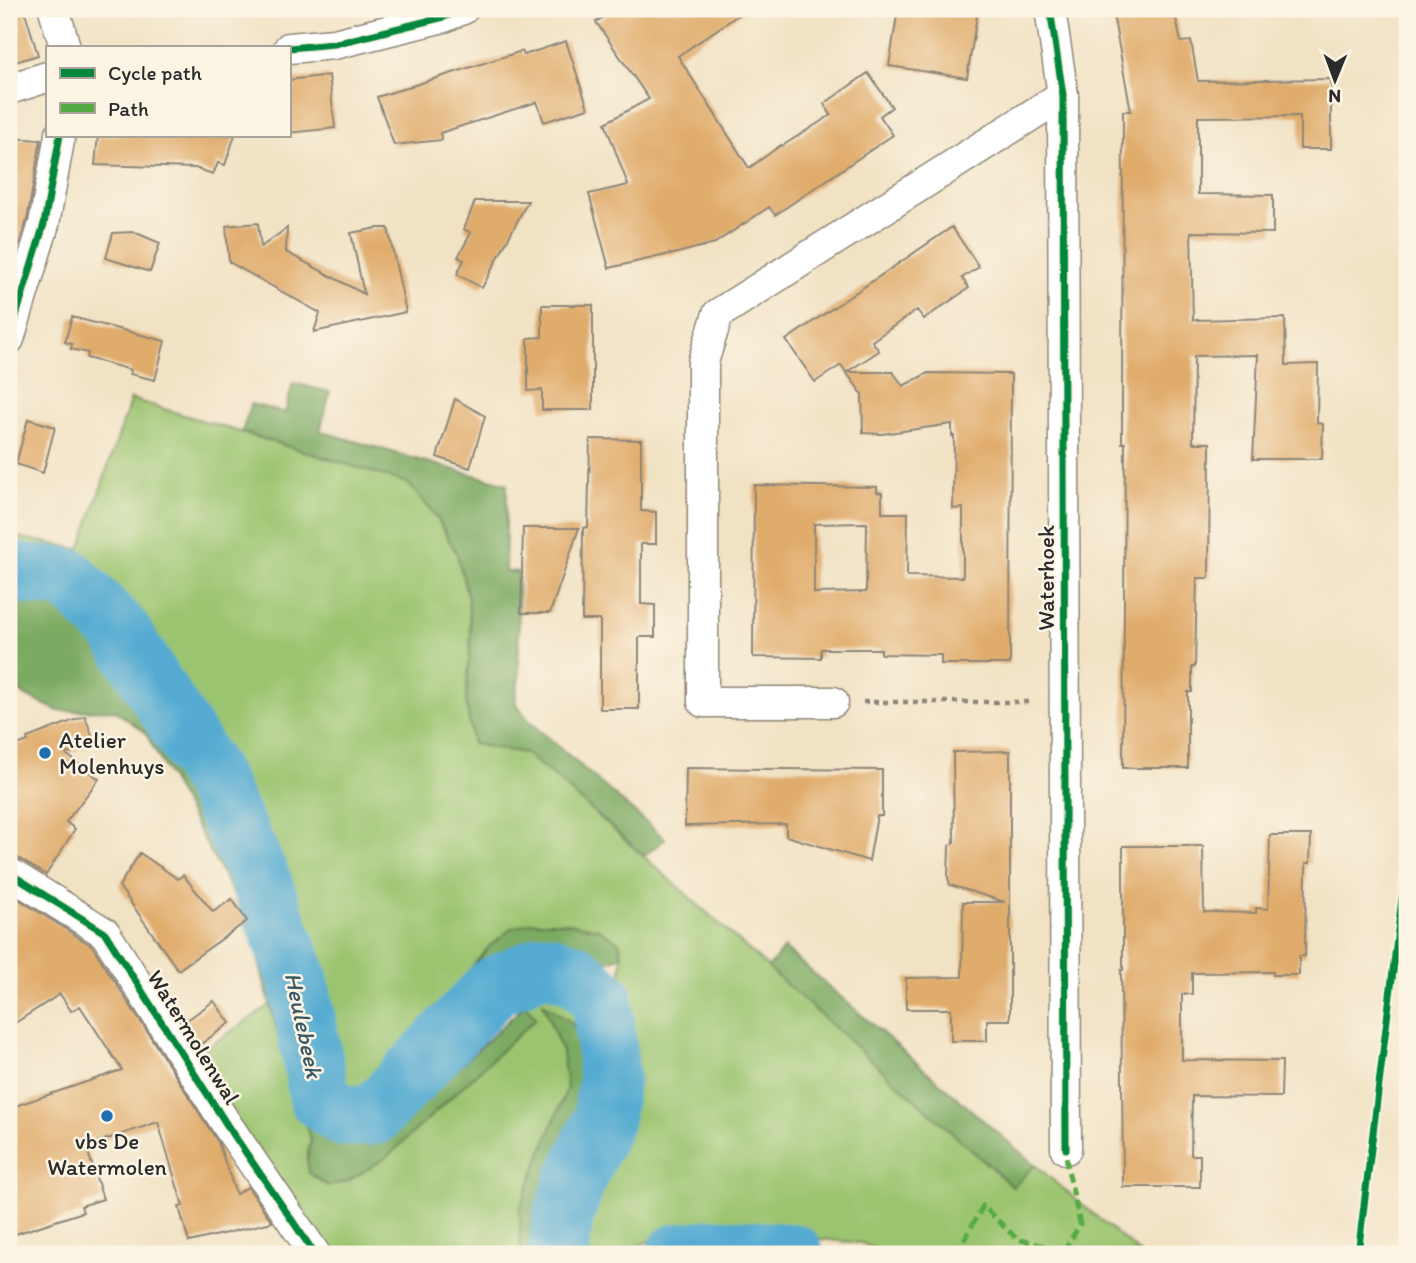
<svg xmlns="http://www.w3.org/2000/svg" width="1416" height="1263" viewBox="0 0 1416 1263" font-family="Itim,sans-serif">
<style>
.green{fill:#9bc470;stroke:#63784e;stroke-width:2}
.forest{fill:#7caa62;stroke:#546a46;stroke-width:2}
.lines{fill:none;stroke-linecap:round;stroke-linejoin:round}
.river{stroke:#54abd1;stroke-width:61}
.building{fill:#e0ac6c;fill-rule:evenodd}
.street-casing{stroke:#8e8678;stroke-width:33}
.path{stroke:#8e8678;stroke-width:4.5;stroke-dasharray:5 5;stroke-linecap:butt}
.street{stroke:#fff;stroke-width:30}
.quiet{stroke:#54ab44;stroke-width:5;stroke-dasharray:10 5;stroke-linecap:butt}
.cycleway-casing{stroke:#fcf5e5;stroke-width:11}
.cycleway{stroke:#00873e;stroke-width:7}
.poi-dot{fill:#1f6fb2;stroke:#fcf5e5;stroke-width:2.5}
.labels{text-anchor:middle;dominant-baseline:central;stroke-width:5;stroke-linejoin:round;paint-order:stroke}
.street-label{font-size:23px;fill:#2b2b2b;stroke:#fcf5e5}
.poi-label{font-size:23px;fill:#2b2b2b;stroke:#fcf5e5;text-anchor:start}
.water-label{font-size:24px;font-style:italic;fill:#395865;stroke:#fcf5e5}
</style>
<rect width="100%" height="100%" fill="#fcf5e5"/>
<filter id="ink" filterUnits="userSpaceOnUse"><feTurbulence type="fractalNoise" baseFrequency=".0143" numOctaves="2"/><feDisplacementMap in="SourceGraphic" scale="14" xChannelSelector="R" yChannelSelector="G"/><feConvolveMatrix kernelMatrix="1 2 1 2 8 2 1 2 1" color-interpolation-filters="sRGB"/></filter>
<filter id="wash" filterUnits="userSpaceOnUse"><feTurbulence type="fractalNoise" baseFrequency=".00686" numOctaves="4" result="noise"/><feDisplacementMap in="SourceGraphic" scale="28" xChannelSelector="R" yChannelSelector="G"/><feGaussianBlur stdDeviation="1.57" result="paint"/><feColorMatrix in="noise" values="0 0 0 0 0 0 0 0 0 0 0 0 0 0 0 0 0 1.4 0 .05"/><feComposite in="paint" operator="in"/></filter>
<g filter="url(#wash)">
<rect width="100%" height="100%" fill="#f1e2c4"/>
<path class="green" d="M 131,399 L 408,483 L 436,516 L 457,554 L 468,598 L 471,635 L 466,702 L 473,744 L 525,753 L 557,779 L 1013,1186 L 1035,1165 L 1141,1254 L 887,1254 L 861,1243 L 797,1237 L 677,1235 L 659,1237 L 640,1245 L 625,1254 L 584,1254 L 578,1237 L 580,1224 L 627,1123 L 631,1097 L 629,1061 L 621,1023 L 620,999 L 622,956 L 619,942 L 563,922 L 429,1017 L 379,1083 L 360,1094 L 339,1088 L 331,1064 L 313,985 L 290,900 L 241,813 L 183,701 L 129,614 L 88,572 L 50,555 L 9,557 L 9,538 L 17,537 L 80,549 Z
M 538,983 L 557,983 L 571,992 L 581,1006 L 588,1027 L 599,1090 L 586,1133 L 574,1130 L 585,1093 L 580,1040 L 543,1004 L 562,1051 L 567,1088 L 520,1208 L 520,1241 L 522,1254 L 329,1254 L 193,1057 L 270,1005 L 296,1101 L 311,1140 L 307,1159 L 387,1157 L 535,1018 L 518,993 Z"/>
<path class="forest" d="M 293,383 L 330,392 L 320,431 L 426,462 L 507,484 L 505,571 L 518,572 L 519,676 L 515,702 L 530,722 L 665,839 L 644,856 L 557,779 L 525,753 L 473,744 L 466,702 L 471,635 L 468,598 L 457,554 L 436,516 L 408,483 L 242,432 L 251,404 L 285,413 Z
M 9,581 L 44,581 L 90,611 L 169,724 L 243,861 L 298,1016 L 308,1092 L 317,1116 L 333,1133 L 351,1139 L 374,1138 L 408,1115 L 525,1005 L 536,1018 L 387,1157 L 348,1181 L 328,1186 L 309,1173 L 307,1159 L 311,1140 L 296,1101 L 248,921 L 145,732 L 114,710 L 58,711 L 26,696 L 9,682 Z
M 532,922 L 563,922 L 599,929 L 619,942 L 622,956 L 609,961 L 585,959 L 547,953 L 522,959 L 495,973 L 444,1029 L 429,1017 L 490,946 L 512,928 Z
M 784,948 L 1035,1165 L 1013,1187 L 768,968 Z
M 543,1003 L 572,1023 L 580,1040 L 585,1093 L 574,1130 L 586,1133 L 547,1195 L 537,1222 L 537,1254 L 522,1254 L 520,1241 L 520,1208 L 567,1088 L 562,1051 Z"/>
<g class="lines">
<path class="river" d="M 9,572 L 68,578 L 120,631 L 211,777 L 260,879 L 298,980 L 320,1099 L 343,1116 L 373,1115 L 494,987 L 545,964 L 575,974 L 602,998 L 609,1077 L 603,1120 L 575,1181 L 563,1218 L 558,1254
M 677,1254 L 714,1249 L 793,1254"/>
</g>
<g id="blocks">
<path class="building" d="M 9,9 L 24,9 L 38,55 L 9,64 Z
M 616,9 L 747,9 L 678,56 L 749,168 L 781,145 L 782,146 L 831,115 L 824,104 L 868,73 L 892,107 L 880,116 L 893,135 L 775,215 L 769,207 L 715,243 L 670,255 L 670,254 L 609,268 L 589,194 L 628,185 L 605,123 L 649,99 L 596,22 Z
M 898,9 L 978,9 L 967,78 L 889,66 Z
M 1112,9 L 1174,9 L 1181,42 L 1191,41 L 1198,81 L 1331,79 L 1331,149 L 1300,149 L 1300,116 L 1198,117 L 1198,194 L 1273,195 L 1273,233 L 1191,232 L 1193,320 L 1285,318 L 1286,365 L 1318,364 L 1317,423 L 1323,424 L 1322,459 L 1253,459 L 1258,355 L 1194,356 L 1193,443 L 1210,443 L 1209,578 L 1197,578 L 1195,667 L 1192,667 L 1192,692 L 1188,692 L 1188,768 L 1123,768 L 1125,443 L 1122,443 L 1122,397 L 1123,111 L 1131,111 Z
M 566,41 L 588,108 L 544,122 L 537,102 L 440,133 L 442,140 L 394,145 L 377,97 L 522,51 L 524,55 Z
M 329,75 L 335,128 L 289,133 L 289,80 Z
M 98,135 L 235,135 L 225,165 L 218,163 L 213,174 L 195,168 L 95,165 Z
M 9,138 L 41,140 L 27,220 L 19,245 L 11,244 Z
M 475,201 L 528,201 L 482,288 L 457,274 L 464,260 L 458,257 L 471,233 L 464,229 Z
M 258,223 L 261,247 L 287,228 L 286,252 L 364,294 L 351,233 L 377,228 L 388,228 L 406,312 L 314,332 L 320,313 L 229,262 L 226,226 Z
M 952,227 L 979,267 L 962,278 L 969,288 L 924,319 L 917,310 L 872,341 L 879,351 L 847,372 L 893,372 L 903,386 L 928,373 L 1011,374 L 1010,664 L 941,664 L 941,655 L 881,654 L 881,649 L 821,649 L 821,658 L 753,657 L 754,485 L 877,487 L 877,492 L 882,493 L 882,513 L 908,513 L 907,576 L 963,577 L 963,508 L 953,509 L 954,436 L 952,436 L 952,424 L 882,434 L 863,433 L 862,394 L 841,365 L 815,382 L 786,340 ZM 867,523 L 866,592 L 814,593 L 814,524 Z
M 134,232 L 160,243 L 150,272 L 106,258 L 113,233 Z
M 542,305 L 593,305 L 593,410 L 542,410 L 542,390 L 528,391 L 528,338 L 542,337 Z
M 72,317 L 165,341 L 155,380 L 130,374 L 131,370 L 87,358 L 88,353 L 71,349 L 72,344 L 65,342 Z
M 455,399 L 485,416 L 470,468 L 437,457 Z
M 28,419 L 55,427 L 43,473 L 16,464 Z
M 590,439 L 641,440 L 641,511 L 656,512 L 656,544 L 641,544 L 641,604 L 655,605 L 655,637 L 639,637 L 639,709 L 600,709 L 600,620 L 582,620 L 583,528 L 588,527 Z
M 523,528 L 579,528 L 550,613 L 521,613 Z
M 85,716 L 95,744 L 66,754 L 99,779 L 66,822 L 75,829 L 46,875 L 18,858 L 9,856 L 9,748 L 28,741 L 27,738 Z
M 1010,751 L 1010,1020 L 987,1020 L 987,1041 L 951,1041 L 951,1009 L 906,1009 L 906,978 L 962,977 L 963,902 L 1005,902 L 950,885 L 948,878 L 949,846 L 954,842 L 953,752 Z
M 686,768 L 882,770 L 882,816 L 877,816 L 869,861 L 786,836 L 786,824 L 685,826 Z
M 1270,835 L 1311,835 L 1310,863 L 1306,863 L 1305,956 L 1299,956 L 1299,975 L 1273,975 L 1273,972 L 1192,973 L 1192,994 L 1182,994 L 1182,1060 L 1282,1061 L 1281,1097 L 1192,1096 L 1191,1155 L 1200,1155 L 1200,1187 L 1123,1187 L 1121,970 L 1123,970 L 1123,846 L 1203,846 L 1204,912 L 1256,913 L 1256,908 L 1268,909 Z
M 140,853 L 178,879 L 183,875 L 213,912 L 232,899 L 247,921 L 178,970 L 119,886 Z
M 9,893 L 92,946 L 218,1142 L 236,1194 L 248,1187 L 272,1222 L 189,1242 L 179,1207 L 183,1206 L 158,1122 L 86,1146 L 103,1199 L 81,1206 L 83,1212 L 9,1236 L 9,1108 L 122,1070 L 80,1006 L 71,1011 L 60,994 L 9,1027 Z
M 214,1001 L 230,1023 L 198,1046 L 183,1023 Z"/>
</g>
</g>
<g filter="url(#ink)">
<use href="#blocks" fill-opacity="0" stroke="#8e8678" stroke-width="2"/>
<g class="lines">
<g class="street-casing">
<path id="street" d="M 54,9 L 65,47
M 1050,9 L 1063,95 L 1066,1149
M 289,48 L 334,44 L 444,17 L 463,9
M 9,89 L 47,77
M 9,339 L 44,224 L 60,135
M 833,702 L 703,702 L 703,362 L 718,314 L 1063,95
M 9,873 L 105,933 L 227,1125 L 315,1254"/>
</g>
<path class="path" d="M 863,702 L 1033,702"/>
<use href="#street" class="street"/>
<path class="quiet" d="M 958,1254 L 959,1249 L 983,1206 L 1017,1239 L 1064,1251 L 1080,1224 L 1067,1165 L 1066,1149"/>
<g class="cycleway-casing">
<path id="cycleway" d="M 1050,9 L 1063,95 L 1066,1149
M 289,48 L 334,44 L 444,17 L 463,9
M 9,339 L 44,224 L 60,135
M 9,873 L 105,933 L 227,1125 L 315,1254
M 1358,1254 L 1407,858"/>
</g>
<use href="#cycleway" class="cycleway"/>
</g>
</g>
<g class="poi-dot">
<circle cx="45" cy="753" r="7"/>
<circle cx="107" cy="1116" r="7"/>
</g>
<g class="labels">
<g class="street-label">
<text transform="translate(1046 578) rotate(-90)">Waterhoek</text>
<text transform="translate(194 1037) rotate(58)">Watermolenwal</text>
</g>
<g class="poi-label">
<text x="59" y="740">Atelier<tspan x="59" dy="26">Molenhuys</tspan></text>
<text x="107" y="1141" text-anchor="middle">vbs De<tspan x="107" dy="26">Watermolen</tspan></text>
</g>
<g class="water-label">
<text transform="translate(304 1025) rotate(78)">Heulebeek</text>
</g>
</g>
<rect width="1416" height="1263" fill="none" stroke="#fcf5e5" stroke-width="35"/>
<rect x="46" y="46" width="245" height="91" fill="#fcf5e5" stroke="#a8a49b" stroke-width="2"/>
<rect x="60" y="68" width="35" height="10" fill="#00873e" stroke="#a8a49b" stroke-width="2"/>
<text x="108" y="80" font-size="21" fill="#2b2b2b">Cycle path</text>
<rect x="60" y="103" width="35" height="10" fill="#54ab44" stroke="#a8a49b" stroke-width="2"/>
<text x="108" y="116" font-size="21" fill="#2b2b2b">Path</text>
<g transform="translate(1335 80) rotate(181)" stroke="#fcf5e5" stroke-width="5" paint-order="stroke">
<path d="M0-5L12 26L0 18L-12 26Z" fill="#2b2b2b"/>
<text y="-10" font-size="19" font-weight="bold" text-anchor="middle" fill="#2b2b2b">N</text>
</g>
</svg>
